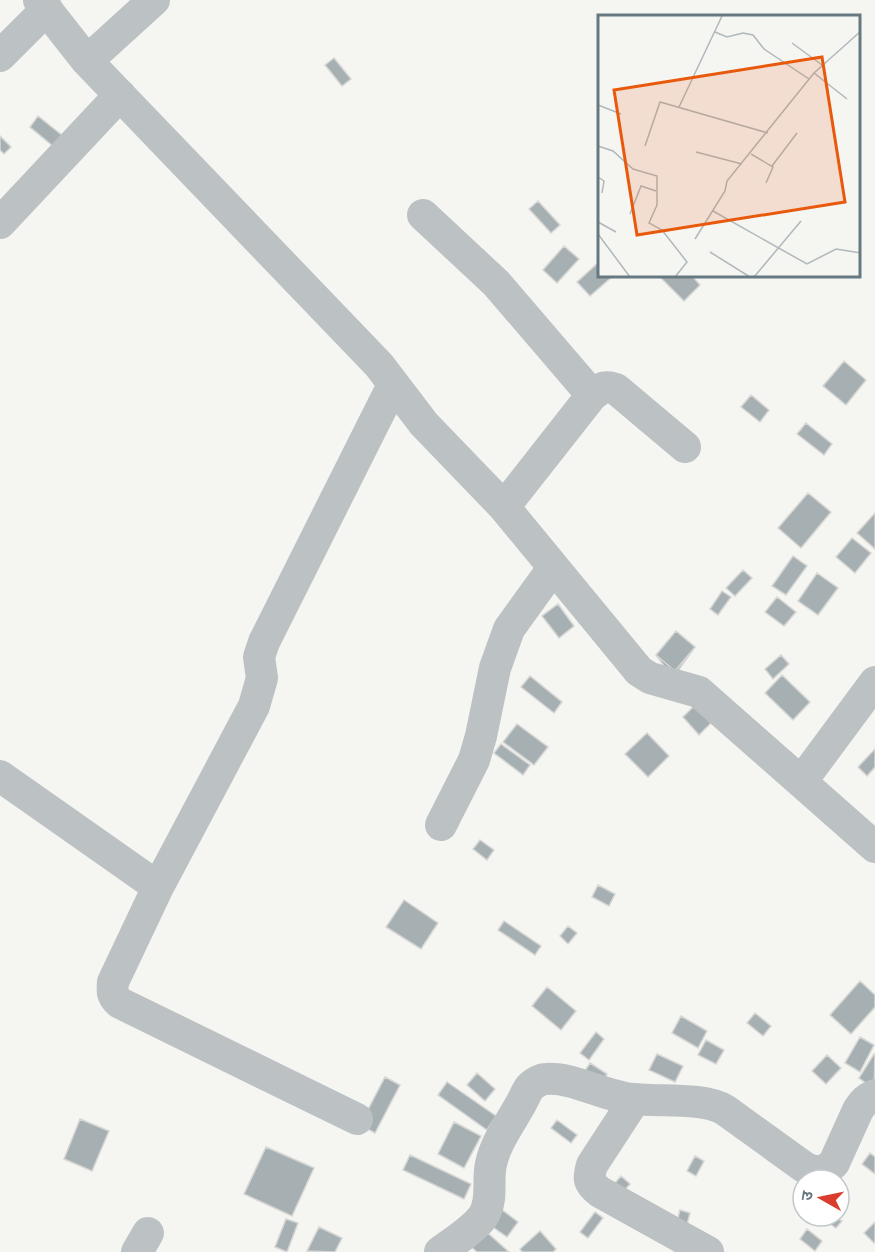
<svg xmlns="http://www.w3.org/2000/svg" width="875" height="1252" viewBox="0 0 875 1252" font-family="'Exo 2','Noto Sans Devanagari',sans-serif">
<style>
.building{fill:#a6afb2;stroke:#d6d6d4;stroke-width:1.5}
.lines{fill:none;stroke-linecap:round;stroke-linejoin:round}
.minor{stroke:#bcc1c3;stroke-width:32}
.inset-road{fill:none;stroke:#afb8bb;stroke-width:1.5}
.view{fill:#e8590c;fill-opacity:0.15;stroke:#e8590c;stroke-width:3}
.inset-edge{fill:none;stroke:#667981;stroke-width:3}
</style>
<rect width="100%" height="100%" fill="#f5f5f2"/>
<path class="building" d="M 334,58 L 351,79 L 342,86 L 325,65 Z
M 38,116 L 68,140 L 59,151 L 30,127 Z
M 0,136 L 11,147 L 4,154 L 0,150 Z
M 538,201 L 560,225 L 551,233 L 529,209 Z
M 564,246 L 579,259 L 557,283 L 543,270 Z
M 599,262 L 599,276 L 613,276 L 590,296 L 577,282 Z
M 663,276 L 692,276 L 700,285 L 684,301 L 661,278 Z
M 844,361 L 866,380 L 846,405 L 823,386 Z
M 751,395 L 769,410 L 760,422 L 741,407 Z
M 806,423 L 832,444 L 824,455 L 797,434 Z
M 808,493 L 831,512 L 801,548 L 778,528 Z
M 875,513 L 875,549 L 857,533 Z
M 852,538 L 871,553 L 855,573 L 836,557 Z
M 793,556 L 807,566 L 786,595 L 772,586 Z
M 743,570 L 752,578 L 735,596 L 726,588 Z
M 817,573 L 838,588 L 818,615 L 798,601 Z
M 722,591 L 731,597 L 718,615 L 710,609 Z
M 777,597 L 796,612 L 784,626 L 765,612 Z
M 558,604 L 574,626 L 559,638 L 542,616 Z
M 676,631 L 695,647 L 675,671 L 656,655 Z
M 676,631 L 695,647 L 673,678 L 656,655 Z
M 781,655 L 789,664 L 773,679 L 765,669 Z
M 782,675 L 810,702 L 793,720 L 765,693 Z
M 530,676 L 562,702 L 554,713 L 521,687 Z
M 695,705 L 711,723 L 699,735 L 683,717 Z
M 517,724 L 548,747 L 534,765 L 503,742 Z
M 647,733 L 669,756 L 648,777 L 625,754 Z
M 501,744 L 530,765 L 523,775 L 494,753 Z
M 875,749 L 875,767 L 867,776 L 858,767 Z
M 480,840 L 494,850 L 487,860 L 473,849 Z
M 598,885 L 615,894 L 609,906 L 592,897 Z
M 404,900 L 438,923 L 421,949 L 386,927 Z
M 504,921 L 541,946 L 535,955 L 498,930 Z
M 568,926 L 577,933 L 568,944 L 560,936 Z
M 860,981 L 875,995 L 875,1007 L 851,1034 L 830,1015 Z
M 547,987 L 576,1011 L 561,1030 L 532,1006 Z
M 755,1013 L 771,1026 L 763,1036 L 747,1023 Z
M 681,1016 L 707,1031 L 698,1048 L 672,1033 Z
M 596,1032 L 604,1039 L 589,1060 L 580,1053 Z
M 860,1037 L 874,1045 L 860,1072 L 845,1063 Z
M 706,1040 L 724,1050 L 716,1064 L 698,1055 Z
M 657,1054 L 683,1066 L 675,1082 L 649,1070 Z
M 874,1054 L 875,1054 L 874,1089 L 859,1078 Z
M 827,1055 L 841,1068 L 826,1084 L 812,1071 Z
M 590,1063 L 607,1074 L 600,1086 L 583,1074 Z
M 477,1073 L 495,1089 L 485,1101 L 467,1085 Z
M 385,1077 L 400,1085 L 375,1133 L 360,1125 Z
M 447,1082 L 496,1116 L 487,1130 L 438,1095 Z
M 80,1119 L 109,1131 L 92,1171 L 64,1159 Z
M 557,1120 L 577,1135 L 571,1143 L 551,1128 Z
M 454,1122 L 481,1136 L 464,1168 L 438,1154 Z
M 266,1147 L 314,1168 L 292,1216 L 244,1194 Z
M 870,1153 L 875,1157 L 875,1174 L 862,1164 Z
M 410,1155 L 471,1184 L 464,1199 L 403,1170 Z
M 695,1156 L 704,1161 L 696,1176 L 687,1171 Z
M 621,1176 L 630,1184 L 618,1197 L 610,1189 Z
M 497,1206 L 518,1222 L 507,1237 L 486,1222 Z
M 680,1210 L 690,1213 L 686,1228 L 676,1226 Z
M 595,1212 L 603,1218 L 588,1238 L 580,1232 Z
M 830,1216 L 834,1216 L 842,1221 L 836,1228 L 826,1221 Z
M 286,1219 L 298,1223 L 287,1252 L 275,1247 Z
M 875,1222 L 875,1241 L 874,1243 L 864,1233 Z
M 319,1227 L 342,1238 L 335,1252 L 307,1251 Z
M 481,1227 L 509,1252 L 477,1252 L 467,1243 Z
M 807,1229 L 822,1241 L 815,1251 L 800,1239 Z
M 540,1231 L 556,1249 L 553,1252 L 522,1252 L 520,1249 Z"/>
<g class="lines">
<path class="minor" d="M 39,0 L 87,61 L 379,365 L 424,424 L 504,507 L 639,671 L 650,678 L 699,692 L 875,847
M 0,56 L 47,9
M 87,61 L 154,0
M 423,215 L 496,283 L 592,395
M 0,223 L 120,95
M 504,507 L 592,395 C 602,388 603,385 616,389 L 685,447
M 0,776 L 158,887
M 801,782 L 875,682
M 441,825 L 474,760 L 481,736 L 495,668 L 509,629 L 553,568
M 635,1099 L 592,1165 C 588,1179 588,1183 600,1192 L 708,1252
M 357,1119 L 120,1003 C 112,996 112,992 113,982 L 158,887 L 254,706 L 262,678 L 259,657 L 264,642 L 393,385
M 137,1252 L 148,1233
M 440,1252 C 453,1242 477,1228 485,1213 C 493,1196 487,1181 491,1164 C 495,1144 509,1125 519,1107 C 523,1101 526,1092 530,1087 C 534,1083 541,1079 546,1079 C 572,1077 600,1094 626,1098 C 655,1103 701,1096 725,1110 L 804,1167 L 813,1171 L 825,1171 L 834,1163 L 858,1110 C 863,1102 867,1098 875,1095"/>
</g>
<g transform="translate(598 15)">
<rect width="262" height="262" fill="#f5f5f2"/>
<path class="inset-road" d="M 117,17 L 129,22 L 145,18 L 155,20 L 166,34 L 211,64M 194,28 L 224,50M 216,58 L 249,84M 0,90 L 23,99M 81,92 L 124,1M 0,131 L 15,136 L 35,154 L 59,161 L 59,190 L 51,208 L 64,215 L 89,247 L 77,262M 47,131 L 62,87 L 170,118M 98,137 L 144,149M 153,139 L 175,152 L 168,168M 174,151 L 199,118M 0,162 L 6,166 L 4,178M 115,196 L 209,249 L 238,234 L 263,238M 32,199 L 43,171 L 58,176M 0,207 L 18,217M 0,219 L 32,262M 97,224 L 127,176 L 129,166 L 216,58 L 263,16M 112,237 L 152,262M 156,262 L 203,206"/>
<path class="view" d="M 224,42 L 247,187 L 39,220 L 16,75 Z"/>
<rect width="262" height="262" class="inset-edge"/>
</g>
<g transform="translate(821 1198) rotate(279)"><circle r="28" fill="#ffffff" stroke="#c2c9cd" stroke-width="1.5"/>
<path d="M0-4.5L10 22L0 15L-10 22Z" fill="#da3d2d"/>
<text y="-9" font-size="16" font-weight="bold" text-anchor="middle" fill="#667981">उ</text>
</g>
</svg>
